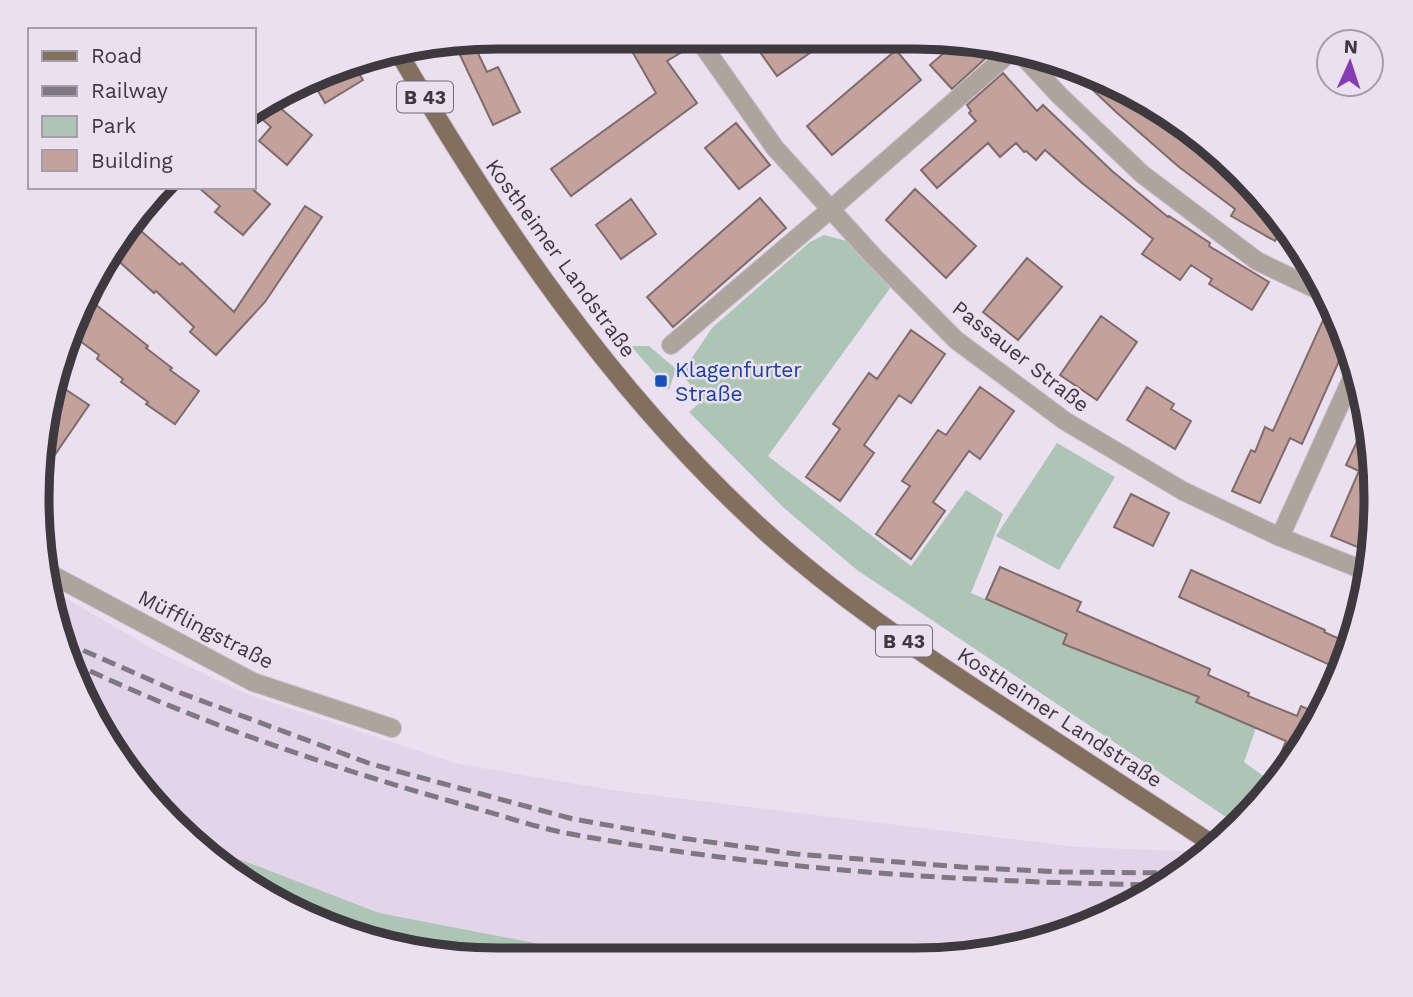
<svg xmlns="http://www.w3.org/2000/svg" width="1413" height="997" viewBox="0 0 1413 997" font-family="'Work Sans',sans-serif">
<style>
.built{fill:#e3d4ea}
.green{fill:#adc5b4}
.building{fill:#c3a19c;stroke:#7f6c6a;stroke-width:2}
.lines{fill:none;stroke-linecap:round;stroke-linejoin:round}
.minor-casing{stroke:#c8bfcd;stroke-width:20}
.major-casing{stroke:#c8bfcd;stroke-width:20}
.minor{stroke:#afa49b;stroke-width:18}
.major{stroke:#826f5e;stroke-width:18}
.rail{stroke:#7e7881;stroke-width:5;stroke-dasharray:14 7;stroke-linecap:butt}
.transit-dot{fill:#1a4fb4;stroke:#ebe0f0;stroke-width:2.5}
.labels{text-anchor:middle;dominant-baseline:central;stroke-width:5;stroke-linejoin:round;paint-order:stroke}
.shield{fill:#ebe0f0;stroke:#716b74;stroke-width:2}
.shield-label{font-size:19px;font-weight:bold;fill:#3d393f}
.street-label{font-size:21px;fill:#3d393f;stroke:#ebe0f0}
.transit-label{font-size:21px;fill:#164399;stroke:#ebe0f0;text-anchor:start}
.rim{fill:none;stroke:#3d393f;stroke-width:9}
</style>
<rect width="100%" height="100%" fill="#ebe0f0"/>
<path class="built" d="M 45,586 L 160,653 L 249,695 L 458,764 L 619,791 L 1078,847 L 1209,852 L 1118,913 L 975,956 L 626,958 L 426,952 L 379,945 L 295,913 L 218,865 L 152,803 L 84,702 Z"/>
<path class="green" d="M 824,235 L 851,242 L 891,287 L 768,456 L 911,566 L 966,490 L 1003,514 L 971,593 L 1067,634 L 1063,644 L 1199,697 L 1197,702 L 1256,728 L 1244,762 L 1276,785 L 1238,825 L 857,570 L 784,508 L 689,412 L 703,400 L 712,409 L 681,374 L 712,328 L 810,242 Z
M 631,346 L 649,346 L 676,369 L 669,390 Z
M 1057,443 L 1115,477 L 1059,570 L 996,536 Z
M 192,841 L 379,913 L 602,956 L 426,952 L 379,945 L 295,913 L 218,865 Z"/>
<path class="building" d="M 625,39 L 674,40 L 682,52 L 667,61 L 697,103 L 571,196 L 551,169 L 656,93 Z
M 752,41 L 779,42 L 824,43 L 777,76 Z
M 953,45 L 978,45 L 988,56 L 952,89 L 930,65 Z
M 475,47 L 487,72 L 498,67 L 520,112 L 493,125 L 460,55 Z
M 896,50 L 921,80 L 832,155 L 807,126 Z
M 353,64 L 363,80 L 325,103 L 313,82 Z
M 1073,71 L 1135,95 L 1195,145 L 1198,142 L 1232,169 L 1226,177 L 1266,200 L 1284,225 L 1275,241 L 1231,216 L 1235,209 L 1179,167 L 1116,112 Z
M 1003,73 L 1037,111 L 1043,105 L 1112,171 L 1168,217 L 1169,216 L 1210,243 L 1209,246 L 1269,282 L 1252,310 L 1209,284 L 1212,279 L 1191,265 L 1180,280 L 1142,254 L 1153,239 L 1082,183 L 1045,150 L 1036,160 L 1026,151 L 1024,152 L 1016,143 L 1000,157 L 988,143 L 937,188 L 921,170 L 976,121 L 969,113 L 971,111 L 967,105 Z
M 272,101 L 312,135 L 287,165 L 259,141 L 271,127 L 254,112 L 254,109 Z
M 736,123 L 770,165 L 739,189 L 705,148 Z
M 198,187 L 250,187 L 270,204 L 243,235 L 215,212 L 220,206 Z
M 915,189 L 976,246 L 946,278 L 886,220 Z
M 760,198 L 786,228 L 673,327 L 647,297 Z
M 631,199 L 656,234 L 621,259 L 596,225 Z
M 305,206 L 322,217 L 265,302 L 216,355 L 190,332 L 194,327 L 156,291 L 154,293 L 113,256 L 133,224 L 180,265 L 182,263 L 234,312 Z
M 1027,258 L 1062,287 L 1018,340 L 983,312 Z
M 95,304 L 148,346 L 146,348 L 172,368 L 170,370 L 199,391 L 175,424 L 146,404 L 148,402 L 121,382 L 123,379 L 97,359 L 99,355 L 72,335 Z
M 1101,316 L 1137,342 L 1097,400 L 1060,375 Z
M 1324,318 L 1341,326 L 1348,341 L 1302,444 L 1290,438 L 1260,503 L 1232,491 L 1251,450 L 1255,452 L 1265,427 L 1273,431 Z
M 911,330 L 945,354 L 911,403 L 899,395 L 864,445 L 874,453 L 840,501 L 806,477 L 840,429 L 833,424 L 869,373 L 877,379 Z
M 56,383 L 89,405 L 54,456 L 41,447 L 41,439 L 53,417 L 47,414 Z
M 980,387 L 1014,411 L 980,459 L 969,451 L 933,502 L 945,511 L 911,559 L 876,534 L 910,486 L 902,481 L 938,430 L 946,435 Z
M 1147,387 L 1174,404 L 1171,409 L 1191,421 L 1175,449 L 1127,420 Z
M 1368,418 L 1372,438 L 1375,519 L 1362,549 L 1331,536 L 1359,471 L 1346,465 Z
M 1131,494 L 1169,513 L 1153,546 L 1114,527 Z
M 1000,567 L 1081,602 L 1077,611 L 1210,669 L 1208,675 L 1249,693 L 1248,696 L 1297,716 L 1301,706 L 1321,715 L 1281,779 L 1272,775 L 1286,741 L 1196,702 L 1199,697 L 1063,644 L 1067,634 L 986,599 Z
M 1191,570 L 1325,630 L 1324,632 L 1351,644 L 1341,670 L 1179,597 Z"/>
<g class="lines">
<g class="minor-casing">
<path id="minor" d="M 699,40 L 775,148 L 875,258 L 956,340 L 1065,421 L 1183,491 L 1280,537 L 1368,572
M 1017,50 L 1060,96 L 1142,174 L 1257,261 L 1326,294
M 671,345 L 831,209 L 1014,49
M 1280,537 L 1356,369
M 45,571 L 253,682 L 392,728"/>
</g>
<g class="major-casing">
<path id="major" d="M 397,50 C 498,223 611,390 759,526 C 834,595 918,651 1002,706 C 1074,753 1145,800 1217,847"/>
</g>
<use href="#minor" class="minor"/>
<use href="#major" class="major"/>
<path class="rail" d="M 64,642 L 178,692 L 371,764 L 573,819 L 681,838 L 796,854 L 962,867 L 1062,872 L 1177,873
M 71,662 C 194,721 326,766 457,803 C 495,813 533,827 571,834 C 766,870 964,882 1161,885"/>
</g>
<rect class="transit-dot" x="654" y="374" width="14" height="14" rx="3.5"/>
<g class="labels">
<g class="shield">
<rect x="397" y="81.5" width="56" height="31" rx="5"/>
<rect x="876" y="625.5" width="56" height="31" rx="5"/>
</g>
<g class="shield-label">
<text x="425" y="97">B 43</text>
<text x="904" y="641">B 43</text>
</g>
<g class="street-label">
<text transform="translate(561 258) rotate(54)">Kostheimer Landstraße</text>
<text transform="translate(1021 356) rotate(38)">Passauer Straße</text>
<text transform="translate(206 629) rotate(27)">Müfflingstraße</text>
<text transform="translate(1060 717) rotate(33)">Kostheimer Landstraße</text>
</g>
<g class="transit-label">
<text x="675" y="369">Klagenfurter<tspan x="675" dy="24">Straße</tspan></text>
</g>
</g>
<path d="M0 0H1413V997H0ZM498 49H915A449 449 0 0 1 1364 498V499A449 449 0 0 1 915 948H498A449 449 0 0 1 49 499V498A449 449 0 0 1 498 49Z" fill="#ebe0f0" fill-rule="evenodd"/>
<path class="rim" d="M498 49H915A449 449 0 0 1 1364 498V499A449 449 0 0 1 915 948H498A449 449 0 0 1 49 499V498A449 449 0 0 1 498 49Z"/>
<rect x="28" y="28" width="228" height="161" fill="#ebe0f0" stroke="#a59da9" stroke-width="2"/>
<rect x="42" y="51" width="35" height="10" fill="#826f5e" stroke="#a59da9" stroke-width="2"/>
<text x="91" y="63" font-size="21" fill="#3d393f">Road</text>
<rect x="42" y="86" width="35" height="10" fill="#7e7881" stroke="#a59da9" stroke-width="2"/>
<text x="91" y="98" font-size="21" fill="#3d393f">Railway</text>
<rect x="42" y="116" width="35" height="21" fill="#adc5b4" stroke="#a59da9" stroke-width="2"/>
<text x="91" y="133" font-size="21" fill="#3d393f">Park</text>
<rect x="42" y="150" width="35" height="21" fill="#c3a19c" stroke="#a59da9" stroke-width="2"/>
<text x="91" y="168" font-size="21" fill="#3d393f">Building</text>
<g transform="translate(1350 63) rotate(3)"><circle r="33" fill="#ebe0f0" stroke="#a59da9" stroke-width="2"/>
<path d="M0-5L12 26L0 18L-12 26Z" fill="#843eb1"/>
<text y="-10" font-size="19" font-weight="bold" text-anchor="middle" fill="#3d393f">N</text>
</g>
</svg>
